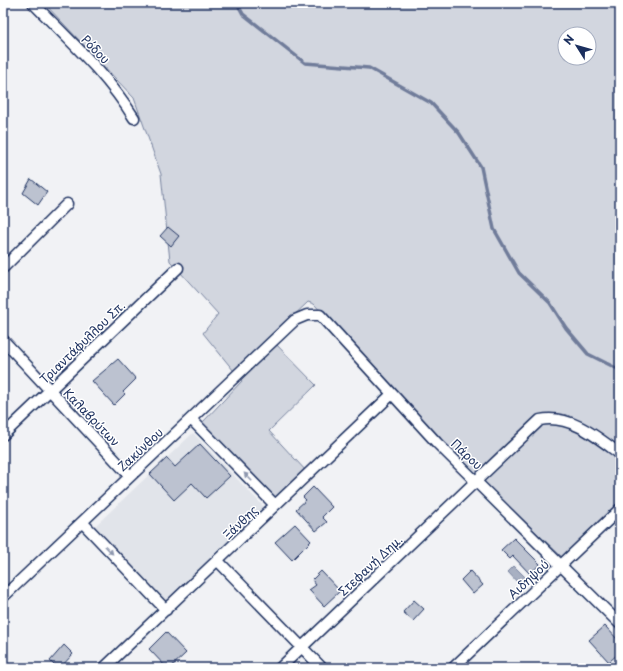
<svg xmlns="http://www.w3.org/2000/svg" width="623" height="671" viewBox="0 0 623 671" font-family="'Playpen Sans',sans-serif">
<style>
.built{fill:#e1e4ea}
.green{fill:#d2d6df;stroke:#76829e;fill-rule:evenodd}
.water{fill:#a8b0c2;stroke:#707c9a}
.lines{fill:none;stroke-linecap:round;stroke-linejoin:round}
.stream{stroke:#707c9a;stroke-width:3.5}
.building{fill:#bcc2d0;stroke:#1b2f5e}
.street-casing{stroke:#1b2f5e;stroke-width:13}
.street{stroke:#fff;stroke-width:10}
.oneway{fill:#8d97ae}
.labels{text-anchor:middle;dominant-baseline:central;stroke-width:3;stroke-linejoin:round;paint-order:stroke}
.street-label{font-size:12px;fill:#1b2f5e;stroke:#fff}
</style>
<rect width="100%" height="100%" fill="#f1f2f5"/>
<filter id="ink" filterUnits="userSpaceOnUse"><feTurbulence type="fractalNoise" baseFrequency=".025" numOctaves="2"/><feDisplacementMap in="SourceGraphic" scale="8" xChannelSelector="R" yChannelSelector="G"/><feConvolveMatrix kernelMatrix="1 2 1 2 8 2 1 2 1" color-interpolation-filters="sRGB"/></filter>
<g filter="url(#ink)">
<path class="built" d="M 193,433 L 264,507 L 165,601 L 94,527 Z"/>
<path class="green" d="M 44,3 L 620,3 L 620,501 L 562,557 L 435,436 L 314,304 L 308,302 L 270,338 L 316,385 L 269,431 L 307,472 L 278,501 L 202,423 L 242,381 L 203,333 L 218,314 L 170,261 L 161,174 L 134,98 ZM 565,34 L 589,34 L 589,58 L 565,58 Z"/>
<path class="water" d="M 514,566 L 526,578 L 519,584 L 508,572 Z"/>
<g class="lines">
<path class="stream" d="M 237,3 L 243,14 L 305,63 L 369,68 L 431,103 L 459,133 L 481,167 L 494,229 L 519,273 L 550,303 L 566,328 L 588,354 L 620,370"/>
</g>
<path class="building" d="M 31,179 L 47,192 L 38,205 L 23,193 Z
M 168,227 L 179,236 L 171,246 L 160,236 Z
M 118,359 L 136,379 L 123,392 L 125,394 L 114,405 L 92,381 Z
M 200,444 L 230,476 L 206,498 L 192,483 L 174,500 L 150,474 L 167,458 L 175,467 Z
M 313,487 L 332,507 L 322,517 L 327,522 L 316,531 L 296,509 L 306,500 L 303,497 Z
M 295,524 L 311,541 L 292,560 L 275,542 Z
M 514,538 L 540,564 L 530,574 L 513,556 L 510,559 L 501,550 Z
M 321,571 L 340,591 L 324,606 L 309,590 L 316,585 L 312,580 Z
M 470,571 L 483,585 L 473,594 L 461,580 Z
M 414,600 L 424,609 L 413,621 L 403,612 Z
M 605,626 L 620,642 L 620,652 L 609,662 L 589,640 Z
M 166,632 L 186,653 L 170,668 L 167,668 L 149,649 Z
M 64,645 L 73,654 L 60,668 L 57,668 L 50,661 Z"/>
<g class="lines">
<g class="street-casing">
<path id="street" d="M 33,3 C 69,40 107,74 134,118
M 3,268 L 67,204
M 3,340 L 130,476
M 191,419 L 275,505
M 3,435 L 178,268
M 82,522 L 166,610
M 218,561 L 322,668
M 3,597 L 295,320 L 307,315 L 320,315 L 437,443 L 620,624
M 104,668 L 392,394
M 280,668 L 540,420 C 570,414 597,437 620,454
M 453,668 L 620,509"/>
</g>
<use href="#street" class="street"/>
</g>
<defs><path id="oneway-solid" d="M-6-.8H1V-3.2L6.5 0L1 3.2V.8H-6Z"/></defs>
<g class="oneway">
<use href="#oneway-solid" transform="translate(248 477) rotate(-134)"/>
<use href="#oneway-solid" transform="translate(109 550) rotate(47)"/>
</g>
</g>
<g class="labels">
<g class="street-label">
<text transform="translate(96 49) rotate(46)">Ρόδου</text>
<text transform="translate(82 342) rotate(-44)">Τριαντάφυλλου Σπ.</text>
<text transform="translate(92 417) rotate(46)">Καλαβρύτων</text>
<text transform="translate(140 449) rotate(-43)">Ζακύνθου</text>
<text transform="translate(467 454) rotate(43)">Πάρου</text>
<text transform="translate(240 522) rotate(-44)">Ξάνθης</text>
<text transform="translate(370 565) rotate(-43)">Στεφανή Δημ.</text>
<text transform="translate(528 579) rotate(-43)">Αιδηψού</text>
</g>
</g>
<rect width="623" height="671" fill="none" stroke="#fff" stroke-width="16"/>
<rect x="8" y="8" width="607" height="655" fill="none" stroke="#1b2f5e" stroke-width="1.5" filter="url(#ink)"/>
<g transform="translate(577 46) rotate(307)"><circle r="19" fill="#ffffff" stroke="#a4acbf"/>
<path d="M0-3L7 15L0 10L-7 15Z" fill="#1b2f5e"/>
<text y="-6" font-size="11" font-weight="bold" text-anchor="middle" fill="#1b2f5e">N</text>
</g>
</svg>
